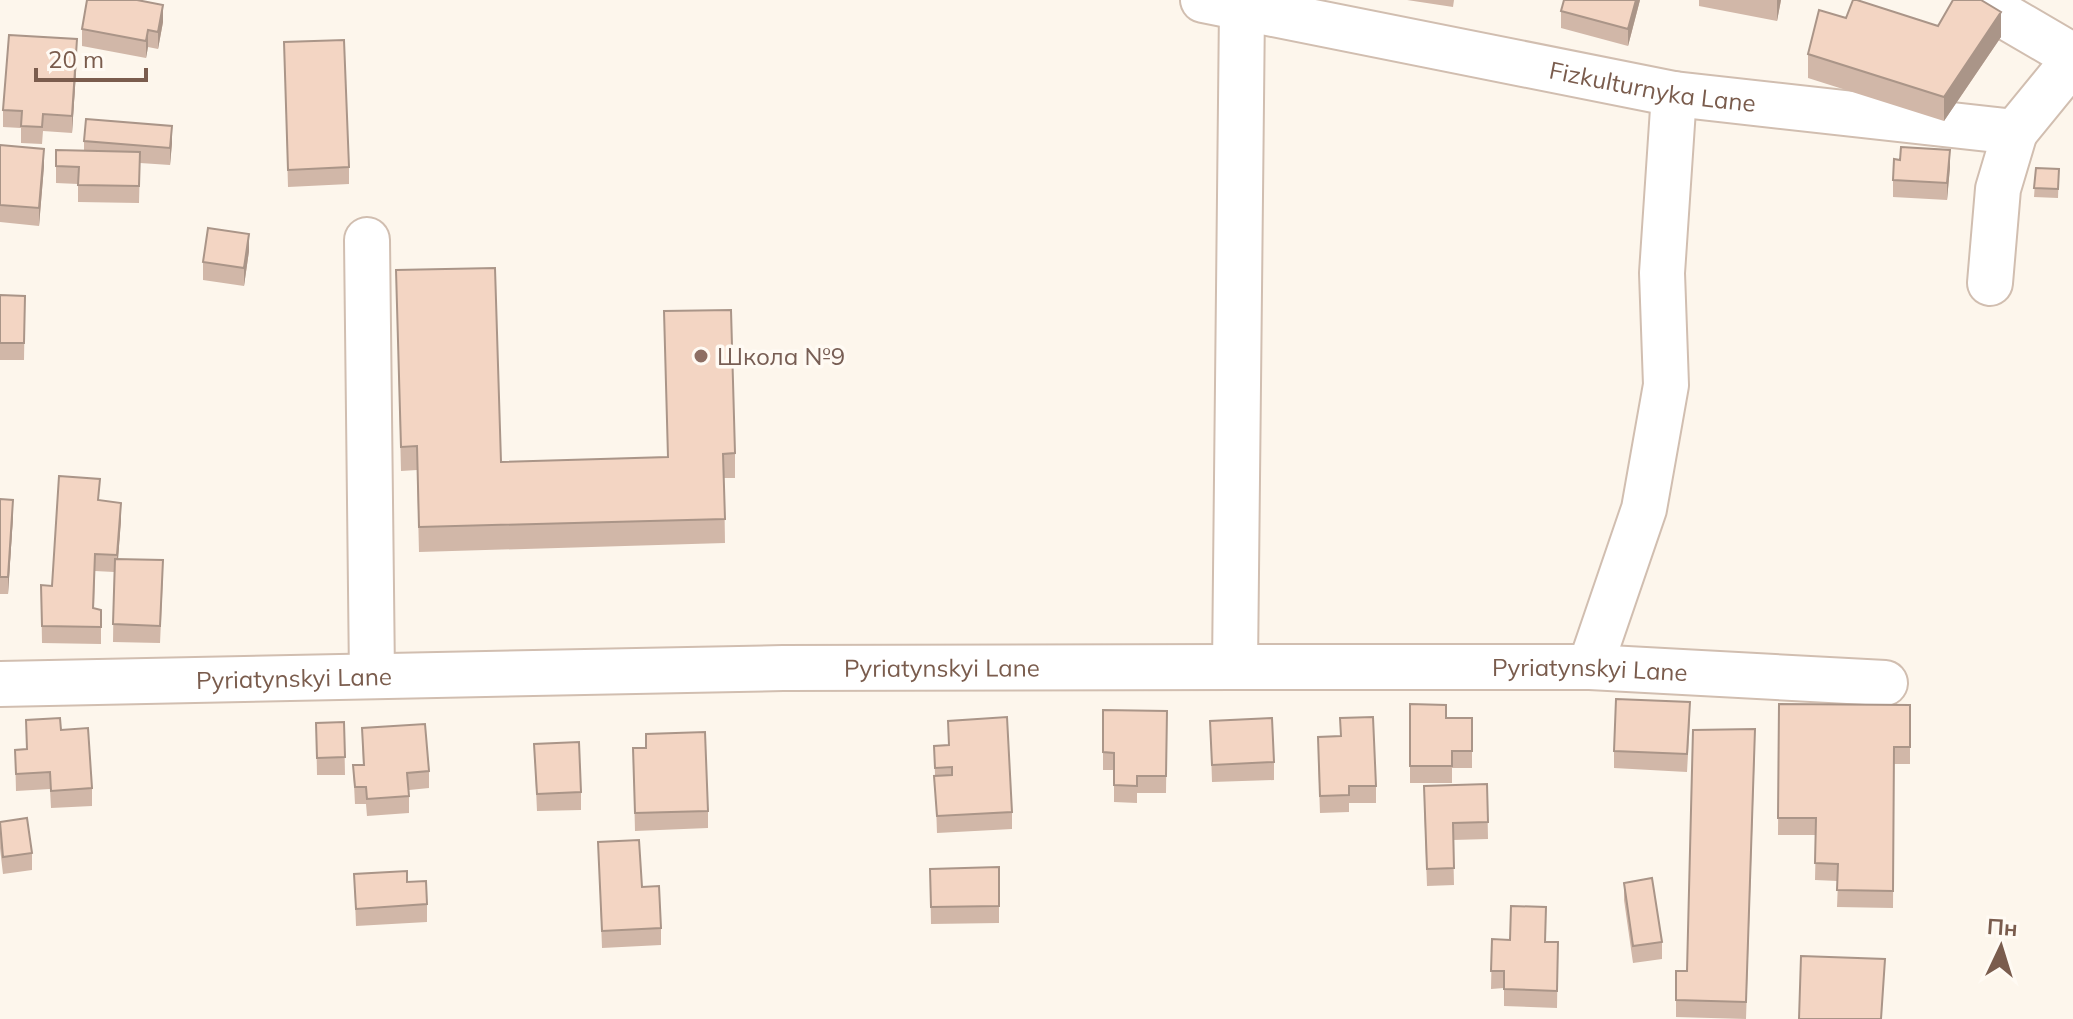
<svg xmlns="http://www.w3.org/2000/svg" width="2073" height="1019" viewBox="0 0 2073 1019" font-family="Mulish,sans-serif">
<style>
.lines{fill:none;stroke-linecap:round;stroke-linejoin:round}
.minor-casing{stroke:#d1beb0;stroke-width:48}
.minor{stroke:#fff;stroke-width:44}
.wall{fill:#d1b7a8}
.shaded-wall{fill:#aa9588}
.building{fill:#f3d5c3;stroke:#aa9588;stroke-width:2}
.education-dot{fill:#8d6e63;stroke:#fffaf3;stroke-width:3}
.labels{text-anchor:middle;dominant-baseline:central;stroke-width:7;stroke-linejoin:round;paint-order:stroke}
.street-label{font-size:24px;fill:#7a5c4d;stroke:#fffaf3}
.education-label{font-size:24px;fill:#785e54;stroke:#fffaf3;text-anchor:start}
</style>
<rect width="100%" height="100%" fill="#fdf6ec"/>
<g class="lines">
<g class="minor-casing">
<g id="minor">
<path id="s1" d="M 1203,0 L 1674,94 L 2015,132 L 2073,61"/>
<path d="M 1977,0 L 2073,56"/>
<path d="M 367,240 L 372,676"/>
<path d="M 1990,283 L 1998,189 L 2015,132"/>
<path d="M 1235,667 L 1242,8"/>
<path d="M 1590,667 L 1644,509 L 1666,385 L 1662,273 L 1674,94"/>
<path id="s2" d="M 0,684 L 783,668 L 1235,667 L 1590,667 L 1885,683"/>
</g>
</g>
<use href="#minor" class="minor"/>
</g>
<path class="wall" d="M 1407,0 L 1454,0 L 1453,7 Z
M 1640,0 L 1628,46 L 1561,28 L 1561,11 Z
M 1699,0 L 1781,0 L 1777,21 L 1699,6 Z
M 1846,18 L 1938,26 L 2001,37 L 1944,121 L 1808,78 L 1808,54 Z
M 163,22 L 158,49 L 148,47 L 146,58 L 82,46 L 82,29 Z
M 284,42 L 349,167 L 349,184 L 288,187 Z
M 77,57 L 72,133 L 43,131 L 42,144 L 21,143 L 21,128 L 3,127 L 3,110 Z
M 84,141 L 172,143 L 170,165 L 140,163 L 139,203 L 78,202 L 78,184 L 56,183 L 56,150 L 84,151 Z
M 0,145 L 44,166 L 39,226 L 0,222 Z
M 1900,160 L 1950,167 L 1947,200 L 1893,197 L 1893,180 Z
M 2036,168 L 2059,169 L 2058,198 L 2034,197 Z
M 249,251 L 244,286 L 203,280 L 203,262 Z
M 396,270 L 501,462 L 668,457 L 664,311 L 735,453 L 735,478 L 724,478 L 725,543 L 419,552 L 417,470 L 401,471 Z
M 0,295 L 25,296 L 24,360 L 0,360 Z
M 0,499 L 13,517 L 8,594 L 0,594 Z
M 99,500 L 121,520 L 118,559 L 163,577 L 160,643 L 113,642 L 114,572 L 95,571 L 94,608 L 101,610 L 101,644 L 42,643 L 41,585 L 52,586 Z
M 1410,704 L 1446,718 L 1472,718 L 1472,768 L 1452,768 L 1452,783 L 1410,783 Z
M 1779,704 L 1910,705 L 1910,764 L 1894,764 L 1893,908 L 1837,907 L 1838,881 L 1815,880 L 1816,835 L 1778,835 Z
M 1103,710 L 1167,711 L 1166,793 L 1137,793 L 1137,803 L 1114,802 L 1114,770 L 1103,770 Z
M 1690,719 L 1687,772 L 1614,768 L 1614,751 Z
M 26,720 L 61,730 L 92,788 L 92,806 L 51,808 L 50,789 L 16,791 L 15,750 L 26,749 Z
M 948,721 L 1012,812 L 1012,829 L 937,833 L 934,746 L 948,745 Z
M 1210,721 L 1274,762 L 1274,780 L 1212,782 Z
M 344,722 L 345,775 L 317,775 L 316,723 Z
M 362,728 L 429,771 L 429,788 L 409,790 L 409,813 L 367,816 L 366,804 L 355,804 L 353,765 L 363,765 Z
M 646,734 L 708,811 L 708,828 L 635,831 L 633,748 L 646,748 Z
M 534,744 L 581,792 L 581,810 L 537,811 Z
M 1755,746 L 1746,1019 L 1676,1017 L 1676,971 L 1687,971 Z
M 1318,754 L 1376,786 L 1376,803 L 1349,803 L 1349,812 L 1320,813 Z
M 1487,784 L 1488,839 L 1453,840 L 1454,885 L 1427,886 L 1424,803 Z
M 0,822 L 32,853 L 32,870 L 3,874 L 0,848 Z
M 598,842 L 642,887 L 661,928 L 661,945 L 602,948 Z
M 999,867 L 999,923 L 931,924 L 930,869 Z
M 354,874 L 407,882 L 427,904 L 427,922 L 356,926 Z
M 1624,883 L 1662,942 L 1662,959 L 1633,963 L 1624,900 Z
M 1492,939 L 1558,942 L 1557,1008 L 1504,1006 L 1504,988 L 1491,989 Z"/>
<path class="shaded-wall" d="M 1636,0 L 1640,0 L 1628,46 L 1628,29 Z
M 1777,0 L 1781,0 L 1777,21 Z
M 163,5 L 163,22 L 158,49 L 158,32 Z
M 2001,12 L 2001,37 L 1944,121 L 1944,97 Z
M 148,30 L 148,47 L 146,58 L 146,41 Z
M 77,39 L 77,57 L 72,133 L 72,116 Z
M 172,126 L 172,143 L 170,165 L 170,148 Z
M 44,149 L 44,166 L 39,226 L 39,208 Z
M 1950,150 L 1950,167 L 1947,200 L 1947,183 Z
M 249,234 L 249,251 L 244,286 L 244,268 Z
M 13,500 L 13,517 L 8,594 L 8,577 Z
M 121,503 L 121,520 L 117,572 L 117,555 Z"/>
<path class="building" d="M 87,0 L 137,0 L 163,5 L 158,32 L 148,30 L 146,41 L 82,29 Z
M 1564,0 L 1636,0 L 1628,29 L 1561,11 Z
M 1853,0 L 1857,0 L 1938,26 L 1953,0 L 1981,0 L 2001,12 L 1944,97 L 1808,54 L 1819,10 L 1846,18 Z
M 9,35 L 77,39 L 72,116 L 43,114 L 42,127 L 21,126 L 22,111 L 3,110 Z
M 344,40 L 349,167 L 288,170 L 284,42 Z
M 86,119 L 172,126 L 170,148 L 84,141 Z
M 0,145 L 44,149 L 39,208 L 0,205 Z
M 1901,147 L 1950,150 L 1947,183 L 1893,180 L 1894,159 L 1900,160 Z
M 56,150 L 140,152 L 139,186 L 78,185 L 79,167 L 56,166 Z
M 2036,168 L 2059,169 L 2058,189 L 2034,188 Z
M 208,228 L 249,234 L 244,268 L 203,262 Z
M 495,268 L 501,462 L 668,457 L 664,311 L 731,310 L 735,453 L 723,454 L 725,519 L 419,527 L 417,446 L 401,447 L 396,270 Z
M 0,295 L 25,296 L 24,343 L 0,343 Z
M 59,476 L 100,479 L 98,500 L 121,503 L 117,555 L 95,554 L 93,608 L 101,610 L 101,627 L 42,626 L 41,585 L 52,586 Z
M 0,499 L 13,500 L 8,577 L 0,577 Z
M 115,559 L 163,560 L 160,626 L 113,624 Z
M 1616,699 L 1690,702 L 1687,754 L 1614,751 Z
M 1410,704 L 1446,705 L 1446,718 L 1472,718 L 1472,751 L 1452,751 L 1452,766 L 1410,766 Z
M 1779,704 L 1910,705 L 1910,747 L 1894,747 L 1893,891 L 1837,890 L 1838,864 L 1815,863 L 1816,818 L 1778,818 Z
M 1103,710 L 1167,711 L 1166,776 L 1137,776 L 1137,786 L 1114,785 L 1114,753 L 1103,752 Z
M 1007,717 L 1012,812 L 937,816 L 934,776 L 952,775 L 952,767 L 935,768 L 934,746 L 949,745 L 948,721 Z
M 1373,717 L 1376,786 L 1349,786 L 1349,795 L 1320,796 L 1318,737 L 1341,736 L 1340,718 Z
M 60,718 L 61,730 L 88,728 L 92,788 L 51,791 L 50,772 L 16,774 L 15,750 L 27,749 L 26,720 Z
M 1272,718 L 1274,762 L 1212,765 L 1210,721 Z
M 344,722 L 345,757 L 317,758 L 316,723 Z
M 425,724 L 429,771 L 407,773 L 409,796 L 367,799 L 366,787 L 355,787 L 353,765 L 364,765 L 362,728 Z
M 1755,729 L 1746,1002 L 1676,1000 L 1676,971 L 1687,971 L 1693,730 Z
M 705,732 L 708,811 L 635,813 L 633,748 L 646,748 L 646,734 Z
M 579,742 L 581,792 L 537,794 L 534,744 Z
M 1487,784 L 1488,822 L 1453,823 L 1454,868 L 1427,869 L 1424,786 Z
M 27,818 L 32,853 L 3,857 L 0,822 Z
M 639,840 L 642,887 L 659,886 L 661,928 L 602,931 L 598,842 Z
M 999,867 L 999,906 L 931,907 L 930,869 Z
M 407,871 L 407,882 L 426,881 L 427,904 L 356,909 L 354,874 Z
M 1652,878 L 1662,942 L 1633,946 L 1624,883 Z
M 1511,906 L 1546,907 L 1545,942 L 1558,942 L 1557,991 L 1504,989 L 1504,971 L 1491,971 L 1492,939 L 1510,940 Z
M 1801,956 L 1885,959 L 1881,1019 L 1799,1019 Z"/>
<circle class="education-dot" cx="701" cy="356" r="8"/>
<g class="labels">
<g class="street-label">
<text stroke="none"><textPath href="#s1" startOffset="458">Fizkulturnyka Lane</textPath></text>
<text stroke="none"><textPath href="#s2" startOffset="942">Pyriatynskyi Lane</textPath></text>
<text stroke="none"><textPath href="#s2" startOffset="1590">Pyriatynskyi Lane</textPath></text>
<text stroke="none"><textPath href="#s2" startOffset="294">Pyriatynskyi Lane</textPath></text>
</g>
<g class="education-label">
<text x="717" y="356">Школа №9</text>
</g>
</g>
<g transform="translate(2001 947) rotate(4)" stroke="#fffaf3" stroke-width="6" paint-order="stroke">
<path d="M0-6L14 30L0 20L-14 30Z" fill="#7a5c4d"/>
<text y="-12" font-size="22" font-weight="bold" text-anchor="middle" fill="#7a5c4d">Пн</text>
</g>
<path d="M36 68v12h110v-12" fill="none" stroke="#7a5c4d" stroke-width="4"/>
<text x="48" y="68" font-size="24" fill="#7a5c4d" stroke="#fffaf3" stroke-width="6" paint-order="stroke">20 m</text>
</svg>
